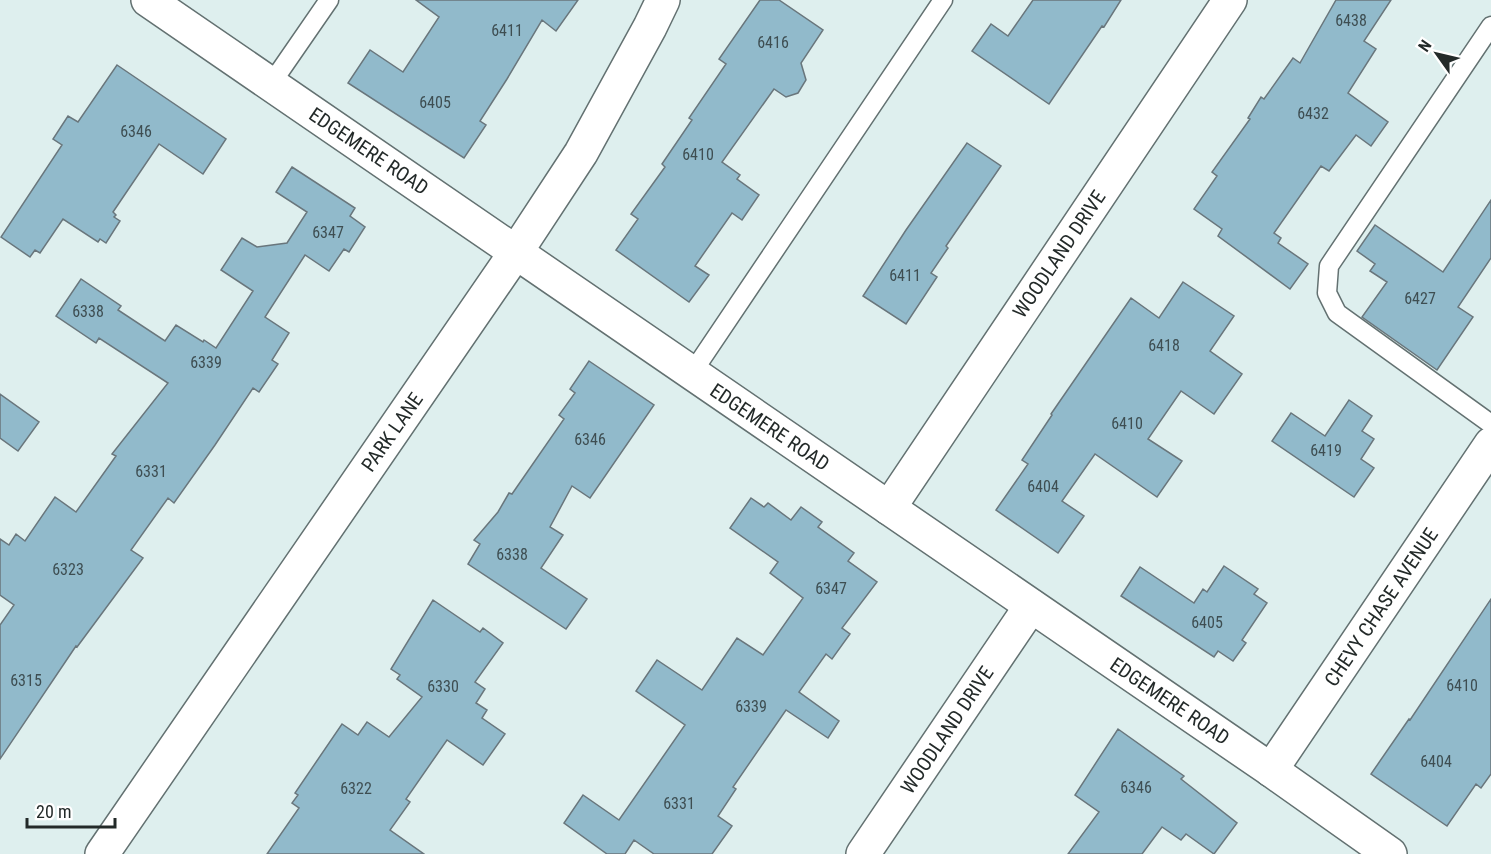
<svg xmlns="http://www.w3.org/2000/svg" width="1491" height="854" viewBox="0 0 1491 854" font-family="'Roboto Condensed',sans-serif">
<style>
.building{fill:#91bacb;stroke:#69767c;stroke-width:1.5}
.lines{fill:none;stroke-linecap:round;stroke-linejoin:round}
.lane-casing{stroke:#637171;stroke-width:21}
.street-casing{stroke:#637171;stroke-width:36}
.secondary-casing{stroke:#637171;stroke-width:36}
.lane{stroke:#fff;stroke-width:18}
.street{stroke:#fff;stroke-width:33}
.secondary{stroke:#fff;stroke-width:33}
.labels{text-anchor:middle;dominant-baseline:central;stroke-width:5;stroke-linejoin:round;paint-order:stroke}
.number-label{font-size:16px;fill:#3e4e52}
.street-label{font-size:20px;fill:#232a29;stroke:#fff}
</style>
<rect width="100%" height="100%" fill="#deefee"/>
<path class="building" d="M 416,0 L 578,0 L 556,31 L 542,20 L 507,79 L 480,121 L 486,125 L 464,158 L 348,83 L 370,50 L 403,72 L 439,17 Z
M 760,0 L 779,0 L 823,30 L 801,63 L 806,80 L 798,93 L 786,97 L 774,89 L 722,162 L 740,175 L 737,179 L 759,195 L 742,220 L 732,213 L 695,266 L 709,275 L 689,302 L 616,250 L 638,219 L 631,214 L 665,167 L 662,164 L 692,120 L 689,118 L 726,64 L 719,59 Z
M 1033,0 L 1121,0 L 1104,27 L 1102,26 L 1049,104 L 972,51 L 991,24 L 1008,36 Z
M 1336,0 L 1391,0 L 1364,41 L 1376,49 L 1348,93 L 1388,122 L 1371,146 L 1356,135 L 1329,171 L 1321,166 L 1274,233 L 1281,238 L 1278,243 L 1308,264 L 1290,289 L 1218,236 L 1222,229 L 1194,209 L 1217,176 L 1212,172 L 1250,119 L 1248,118 L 1261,97 L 1264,99 L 1293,58 L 1300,63 Z
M 117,65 L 226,139 L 203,174 L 159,144 L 113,212 L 116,215 L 114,217 L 120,221 L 106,243 L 100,239 L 98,242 L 63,219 L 40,253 L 35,250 L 30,257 L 1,237 L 62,145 L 53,139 L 68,116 L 78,122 Z
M 967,143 L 1001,166 L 946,246 L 948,248 L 931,273 L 937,277 L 906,324 L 863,296 L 906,230 Z
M 292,167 L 355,208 L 350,216 L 365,227 L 349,252 L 344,249 L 329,271 L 305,255 L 265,317 L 289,333 L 272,360 L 278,364 L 259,392 L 253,388 L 215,445 L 174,503 L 168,498 L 131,550 L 143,558 L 77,647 L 76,646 L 0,759 L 0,625 L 14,605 L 0,595 L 0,539 L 9,545 L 16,534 L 25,541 L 55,497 L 76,512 L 116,456 L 112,454 L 168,383 L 99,338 L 96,343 L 56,316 L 81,279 L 121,306 L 118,310 L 165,341 L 176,325 L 203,342 L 204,340 L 216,348 L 253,291 L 221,270 L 242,238 L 257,247 L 287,243 L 307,212 L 276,192 Z
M 1491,200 L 1491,258 L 1458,307 L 1473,317 L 1437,370 L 1362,317 L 1387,282 L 1370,271 L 1375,264 L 1357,251 L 1375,225 L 1443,272 Z
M 1183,282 L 1234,316 L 1210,351 L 1242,374 L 1214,414 L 1181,391 L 1148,439 L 1182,461 L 1157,497 L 1095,454 L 1062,501 L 1084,516 L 1058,553 L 996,510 L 1028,464 L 1022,460 L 1052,415 L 1051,414 L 1131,298 L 1159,318 Z
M 589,361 L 654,405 L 590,498 L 572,486 L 550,527 L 563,535 L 541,568 L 587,599 L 566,629 L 468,564 L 480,544 L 474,540 L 498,512 L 509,493 L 512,494 L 564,419 L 559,415 L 575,393 L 570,389 Z
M 0,394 L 39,422 L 18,451 L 0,438 Z
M 1349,400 L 1372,416 L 1362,431 L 1374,439 L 1361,459 L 1374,468 L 1354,497 L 1272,441 L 1291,413 L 1325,436 Z
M 751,498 L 764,507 L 768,503 L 791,520 L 801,507 L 822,522 L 818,527 L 854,553 L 848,561 L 877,582 L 842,628 L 850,634 L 832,659 L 826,654 L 799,692 L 839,721 L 828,738 L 786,710 L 733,787 L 736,789 L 718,816 L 732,826 L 712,854 L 654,854 L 634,840 L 625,854 L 607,854 L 564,823 L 583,795 L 619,820 L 685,725 L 636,691 L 657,660 L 702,690 L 737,638 L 763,655 L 803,598 L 770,573 L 778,562 L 730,528 Z
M 1224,566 L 1258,589 L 1254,594 L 1267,603 L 1242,640 L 1246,643 L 1233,661 L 1218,651 L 1214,657 L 1121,596 L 1140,567 L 1194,603 L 1203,589 L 1207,592 Z
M 1491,599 L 1491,774 L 1481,788 L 1476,784 L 1447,826 L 1371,774 L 1409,719 L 1410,720 Z
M 433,600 L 480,632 L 483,628 L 503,643 L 475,682 L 485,689 L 476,703 L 487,710 L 482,718 L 505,734 L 483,765 L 447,740 L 406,799 L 410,802 L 390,830 L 424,854 L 267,854 L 299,808 L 292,803 L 298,795 L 295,793 L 342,724 L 358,735 L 367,722 L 389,737 L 422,697 L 397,679 L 400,675 L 391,669 Z
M 1118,729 L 1184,776 L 1181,779 L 1237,823 L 1214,854 L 1186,834 L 1181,840 L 1162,827 L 1142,854 L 1068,854 L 1099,812 L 1075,795 Z"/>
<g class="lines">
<g class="lane-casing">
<path id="lane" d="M 1491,26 L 1329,266 L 1327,293 L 1337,313 L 1491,424
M 271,84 L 329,0
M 692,373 L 943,0"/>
</g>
<g class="street-casing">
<path id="street" d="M 889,508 L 1230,0
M 1271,770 L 1491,444
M 863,854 L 1031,606"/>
</g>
<g class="secondary-casing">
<path id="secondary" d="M 148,0 L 1271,770 L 1390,854
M 102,854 L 516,252 L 581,153 L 650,27 L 663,0"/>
</g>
<use href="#lane" class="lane"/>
<use href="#street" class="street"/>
<use href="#secondary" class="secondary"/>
</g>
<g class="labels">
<g class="number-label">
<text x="1351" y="20">6438</text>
<text x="507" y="30">6411</text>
<text x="773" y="42">6416</text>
<text x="435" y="102">6405</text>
<text x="1313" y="113">6432</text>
<text x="136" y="131">6346</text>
<text x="698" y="154">6410</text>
<text x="328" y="232">6347</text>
<text x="905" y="275">6411</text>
<text x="1420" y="298">6427</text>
<text x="88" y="311">6338</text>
<text x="1164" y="345">6418</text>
<text x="206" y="362">6339</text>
<text x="1127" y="423">6410</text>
<text x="590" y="439">6346</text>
<text x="1326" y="450">6419</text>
<text x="151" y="471">6331</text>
<text x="1043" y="486">6404</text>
<text x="512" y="554">6338</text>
<text x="68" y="569">6323</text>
<text x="831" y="588">6347</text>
<text x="1207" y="622">6405</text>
<text x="26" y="680">6315</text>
<text x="1462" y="685">6410</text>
<text x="443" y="686">6330</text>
<text x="751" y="706">6339</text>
<text x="1436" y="761">6404</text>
<text x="1136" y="787">6346</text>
<text x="356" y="788">6322</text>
<text x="679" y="803">6331</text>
</g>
<g class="street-label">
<text transform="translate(369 151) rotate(34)">EDGEMERE ROAD</text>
<text transform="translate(1059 254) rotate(-56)">WOODLAND DRIVE</text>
<text transform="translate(770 427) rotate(34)">EDGEMERE ROAD</text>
<text transform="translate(392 432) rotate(-55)">PARK LANE</text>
<text transform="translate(1381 607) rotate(-56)">CHEVY CHASE AVENUE</text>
<text transform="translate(1170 701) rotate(34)">EDGEMERE ROAD</text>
<text transform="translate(947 730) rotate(-56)">WOODLAND DRIVE</text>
</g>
</g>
<g transform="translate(1437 54) rotate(304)" stroke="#ffffff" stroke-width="4.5" paint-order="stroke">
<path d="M0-4.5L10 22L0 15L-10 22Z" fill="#232a29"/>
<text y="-9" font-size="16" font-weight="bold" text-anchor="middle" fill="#232a29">N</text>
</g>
<path d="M27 818v9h88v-9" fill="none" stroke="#232a29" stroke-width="3"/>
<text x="36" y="818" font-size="18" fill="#232a29" stroke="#ffffff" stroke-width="4.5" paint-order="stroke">20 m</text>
</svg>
